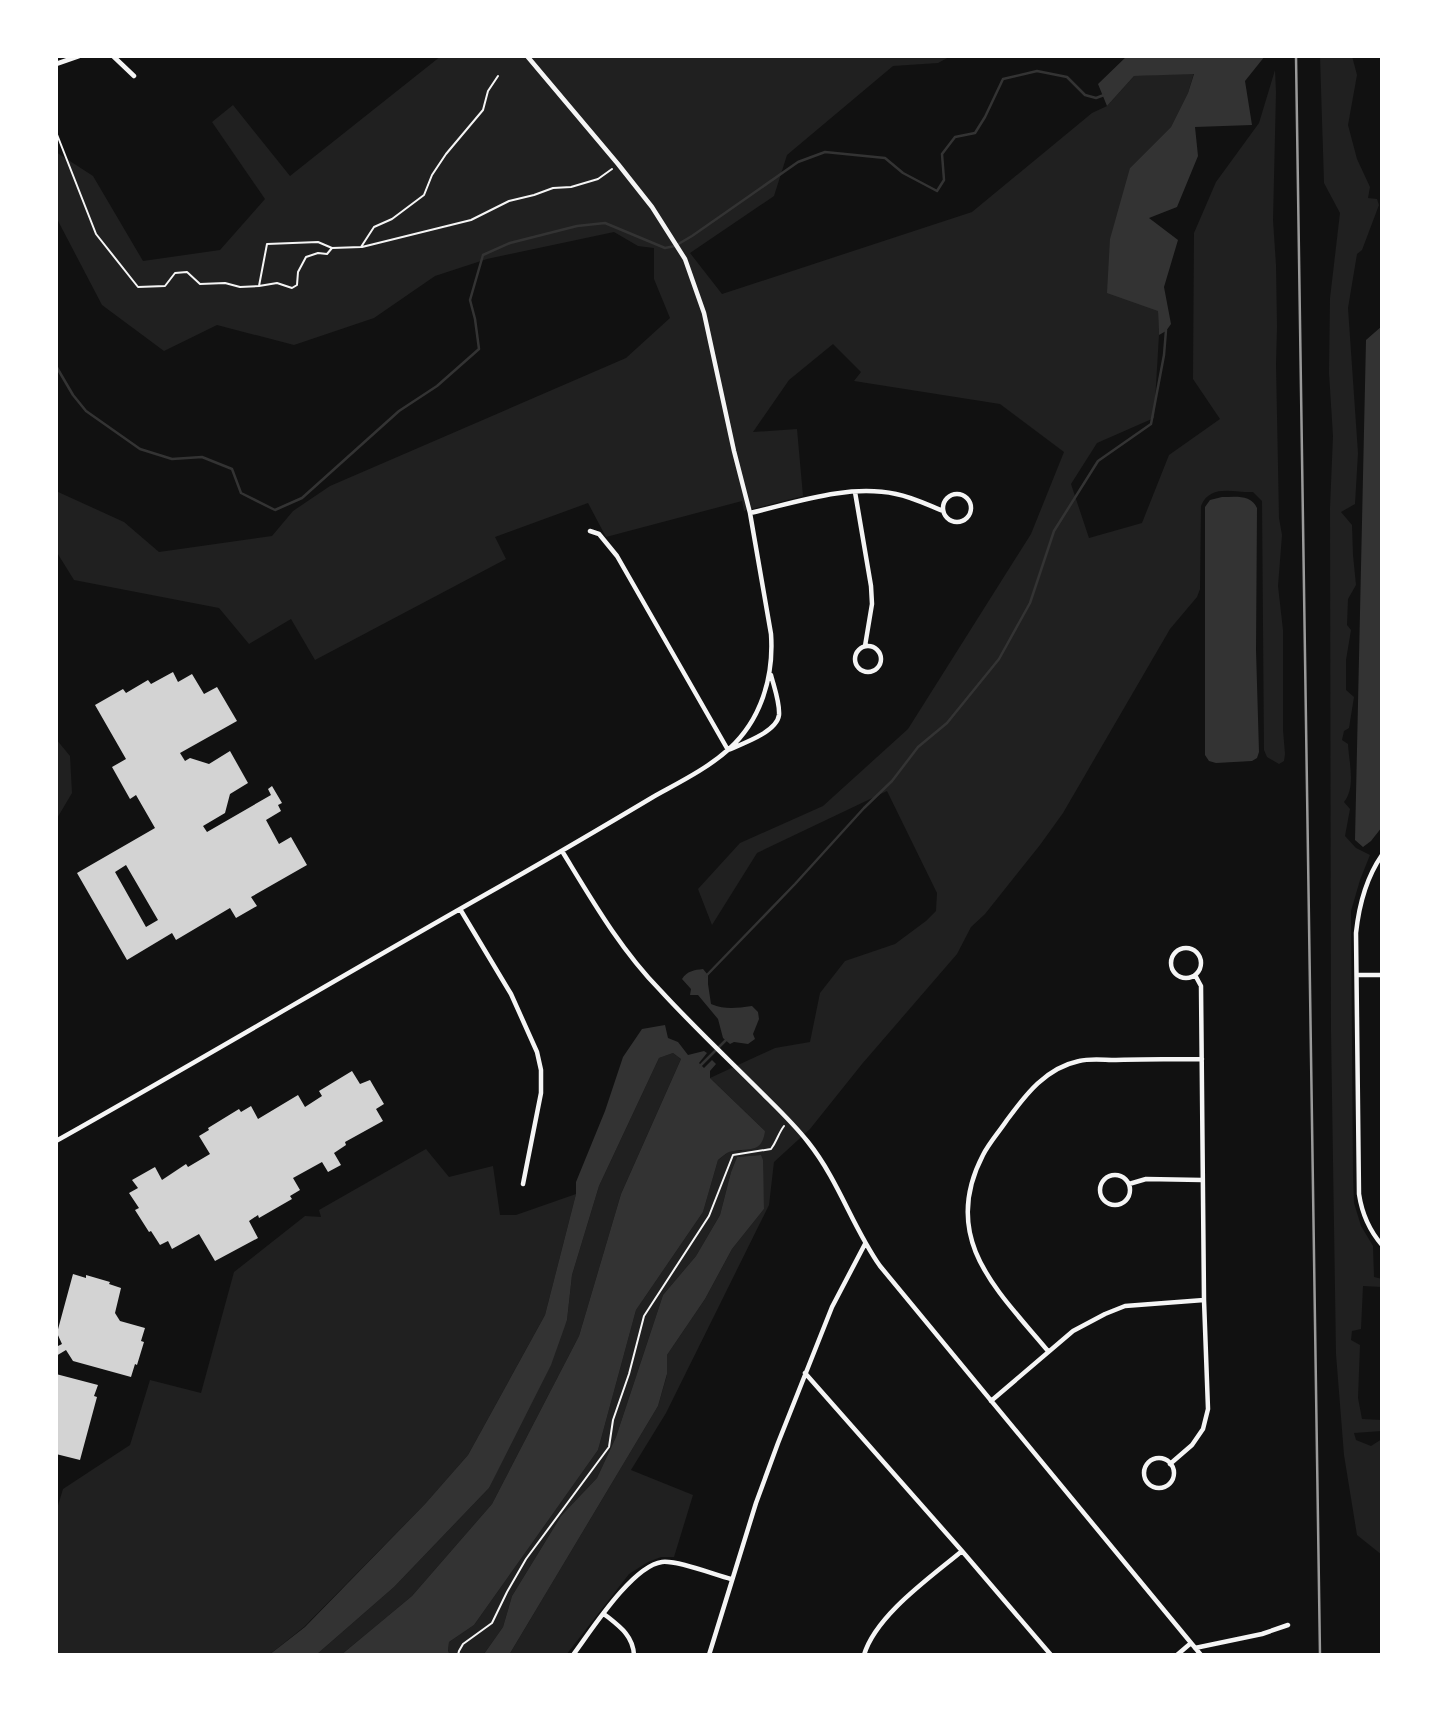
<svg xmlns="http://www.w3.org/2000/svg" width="1438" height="1711" viewBox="0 0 1438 1711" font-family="Poppins,sans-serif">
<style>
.green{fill:#202020}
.water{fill:#333}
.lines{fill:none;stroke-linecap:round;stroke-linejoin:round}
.stream{stroke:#333;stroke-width:2.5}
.building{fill:#d3d3d3;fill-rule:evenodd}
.path{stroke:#f5f5f5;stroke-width:2}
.minor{stroke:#f5f5f5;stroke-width:4.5}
.rail{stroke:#9a9a9a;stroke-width:2.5}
</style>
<rect width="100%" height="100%" fill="#111"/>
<path class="green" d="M 441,56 L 951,56 L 938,63 L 893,66 L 787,155 L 774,196 L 690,253 L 722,294 L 972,212 L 1092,113 L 1107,106 L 1134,76 L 1194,73 L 1188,93 L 1171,127 L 1130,168 L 1158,311 L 1159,335 L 1154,418 L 1097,443 L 1071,484 L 1089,538 L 1142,523 L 1169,455 L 1220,419 L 1193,379 L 1194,233 L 1216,182 L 1259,123 L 1275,70 L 1276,92 L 1273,220 L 1276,265 L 1277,327 L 1276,364 L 1279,518 L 1282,535 L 1278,586 L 1283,630 L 1283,730 L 1285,754 L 1284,761 L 1279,764 L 1267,757 L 1264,750 L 1262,501 L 1253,492 C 1235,493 1210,483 1201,506 L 1200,589 L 1197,597 L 1170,629 L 1063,813 L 1040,845 L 985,914 L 971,927 L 957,954 L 862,1064 L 810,1129 L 774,1162 L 769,1205 L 666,1413 L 631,1470 L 693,1495 L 674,1557 L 661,1557 L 648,1562 L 629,1574 L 566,1655 L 509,1655 L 658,1406 L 667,1375 L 667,1355 L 705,1299 L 732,1249 L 764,1209 L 761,1155 L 737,1157 L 731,1172 L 720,1215 L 696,1256 L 663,1295 L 616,1437 L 597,1478 L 561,1516 L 512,1596 L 503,1627 L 484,1654 L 450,1655 L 448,1652 L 449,1642 L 474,1625 L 598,1450 L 636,1310 L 703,1212 L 718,1160 L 731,1150 L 741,1151 L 765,1131 L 710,1078 L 775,1048 L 810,1042 L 820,993 L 845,961 L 895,944 L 926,921 L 936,911 L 937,893 L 887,791 L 757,853 L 712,925 L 698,889 L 740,843 L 823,806 L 908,729 L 1031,534 L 1064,452 L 1000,404 L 854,381 L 861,372 L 833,344 L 789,380 L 753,432 L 797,429 L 803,496 L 744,511 L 742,501 L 606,537 L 588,503 L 495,537 L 506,559 L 315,660 L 291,619 L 249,644 L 219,608 L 74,580 L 56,551 L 56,491 L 124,522 L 159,552 L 272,536 L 293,511 L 330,486 L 626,358 L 670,318 L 654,279 L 654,248 L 638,246 L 614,232 L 487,259 L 435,276 L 374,318 L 294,345 L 217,325 L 164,351 L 102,305 L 56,217 L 56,152 L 93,176 L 143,261 L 220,250 L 265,199 L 212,122 L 233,105 L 290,176 Z
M 1320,56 L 1352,56 L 1357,75 L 1348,125 L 1357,159 L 1370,187 L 1368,198 L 1377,199 L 1379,205 L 1362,250 L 1357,254 L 1348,308 L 1358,453 L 1355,504 L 1341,512 L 1352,525 L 1353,555 L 1356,585 L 1348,599 L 1347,625 L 1351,630 L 1346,660 L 1346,690 L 1354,697 L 1349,728 L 1344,731 L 1342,740 L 1348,744 C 1349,763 1356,787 1344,802 L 1350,809 L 1345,836 L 1356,848 L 1370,855 L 1360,880 L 1351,911 L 1353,1176 L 1354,1203 L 1361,1226 L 1373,1246 L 1374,1277 L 1382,1279 L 1382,1287 L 1363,1286 L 1361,1329 L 1352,1331 L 1351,1340 L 1360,1345 L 1358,1398 L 1362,1419 L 1382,1420 L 1382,1431 L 1354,1433 L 1356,1440 L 1371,1446 L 1382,1439 L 1382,1555 L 1357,1535 L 1344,1455 L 1336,1354 L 1331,1032 L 1330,508 L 1333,436 L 1329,373 L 1330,298 L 1340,213 L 1324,183 Z
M 56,739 L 70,756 L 72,793 L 56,820 Z
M 673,1053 L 681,1059 L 621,1194 L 579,1336 L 492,1504 L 412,1596 L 341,1655 L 316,1655 L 394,1587 L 489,1488 L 567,1320 L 572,1275 L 599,1186 L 659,1058 Z
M 426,1149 L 449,1177 L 493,1166 L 500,1215 L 516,1215 L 576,1194 L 545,1315 L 468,1455 L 425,1504 L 304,1627 L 269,1655 L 56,1655 L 56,1512 L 63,1489 L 130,1445 L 150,1380 L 201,1393 L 234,1272 L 305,1216 L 321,1217 L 319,1210 Z"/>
<path class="water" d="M 1127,56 L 1265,56 L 1245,81 L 1252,125 L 1195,127 L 1198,156 L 1177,207 L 1149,218 L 1178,240 L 1164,287 L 1171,324 L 1166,331 L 1159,335 L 1158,311 L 1107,293 L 1110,239 L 1130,168 L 1171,127 L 1188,93 L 1194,74 L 1134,76 L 1107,106 L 1098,84 Z
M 1382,326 L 1382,827 L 1371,841 L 1363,847 L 1355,840 L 1366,340 Z
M 1222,497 C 1235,497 1251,494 1257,508 L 1256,650 L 1259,752 L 1257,758 L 1252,761 L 1216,763 L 1209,761 L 1205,755 L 1205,507 L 1210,500 Z
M 703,969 L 708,975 L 708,984 L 711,1004 C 726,1010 736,1008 752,1006 L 758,1012 L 759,1019 L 753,1034 L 755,1039 L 748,1044 L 734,1042 L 730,1044 L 723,1038 L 718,1019 L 698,995 L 690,995 L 691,989 L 682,979 C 687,971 694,970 703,969 Z
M 665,1025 L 668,1038 L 678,1042 L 688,1055 L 704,1051 L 707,1053 L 699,1063 L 704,1068 L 712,1060 L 716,1064 L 710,1071 L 710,1078 L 765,1131 C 762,1153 750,1148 734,1151 C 728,1151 723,1156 718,1160 L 703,1212 L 636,1310 L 598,1450 L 474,1625 L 449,1642 L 448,1651 L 450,1655 L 341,1655 L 412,1596 L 492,1504 L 579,1336 L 621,1194 L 681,1059 L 673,1053 L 659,1058 L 599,1186 L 572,1275 L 567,1320 L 551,1365 L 489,1488 L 394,1587 L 316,1655 L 269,1655 L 305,1627 L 425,1504 L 468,1455 L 545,1315 L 576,1194 L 576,1182 L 605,1111 L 623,1057 L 642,1029 Z
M 761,1155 L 763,1160 L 764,1209 L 732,1249 L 705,1299 L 667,1355 L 667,1374 L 658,1406 L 509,1655 L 478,1655 L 484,1654 L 503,1627 L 512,1596 L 561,1516 L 597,1478 L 616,1437 L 663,1295 L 696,1256 L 720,1215 L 731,1172 L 737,1157 Z"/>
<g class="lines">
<path class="stream" d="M 56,366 L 73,395 L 86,411 L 140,449 L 172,459 L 202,457 L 232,469 L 241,493 L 275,510 L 302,498 L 399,411 L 437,386 L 479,349 L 475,319 L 470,300 L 483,255 L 510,243 L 577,226 L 605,223 L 665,248 L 675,246 L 692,236 L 798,162 L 825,152 L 885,158 L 903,173 L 937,191 L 944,180 L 942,154 L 955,137 L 975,133 L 985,117 L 1003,79 L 1037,71 L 1067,77 L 1085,95 L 1096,98 L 1104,95
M 706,976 L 795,884 L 864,808 L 892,781 L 918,747 L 947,723 L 999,659 L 1030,603 L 1054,531 L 1098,461 L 1151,424 L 1164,355 L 1166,330
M 700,1069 L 701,1065 L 726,1040"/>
</g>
<path class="building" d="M 173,672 L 178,682 L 192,674 L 204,694 L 217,687 L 237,721 L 180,753 L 185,761 L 190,758 L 209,764 L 230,751 L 248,783 L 230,794 L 225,813 L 203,826 L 207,832 L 271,795 L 268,789 L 272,786 L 282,803 L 278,805 L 281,811 L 266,820 L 279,844 L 291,837 L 307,865 L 251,897 L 257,906 L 236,918 L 230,908 L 176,940 L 172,933 L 127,960 L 77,873 L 155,828 L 136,795 L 130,799 L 112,767 L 126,759 L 95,705 L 123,689 L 126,693 L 148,680 L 151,684 ZM 126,865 L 158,920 L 146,927 L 115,872 Z
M 352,1071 L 360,1084 L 370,1080 L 384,1104 L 376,1109 L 383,1121 L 345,1142 L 346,1145 L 334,1153 L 341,1165 L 328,1172 L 322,1162 L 293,1178 L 300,1190 L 290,1196 L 292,1199 L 259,1218 L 258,1215 L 249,1221 L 258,1238 L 215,1261 L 199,1234 L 172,1249 L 168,1241 L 160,1245 L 151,1231 L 149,1232 L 135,1210 L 139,1208 L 129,1193 L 138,1188 L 132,1180 L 155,1167 L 162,1180 L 186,1164 L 188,1167 L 210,1154 L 199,1136 L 209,1130 L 208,1128 L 239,1109 L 241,1112 L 251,1106 L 258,1119 L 298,1095 L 305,1107 L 322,1096 L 319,1091 Z
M 73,1274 L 86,1278 L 86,1275 L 110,1282 L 109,1284 L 121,1288 L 115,1313 L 120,1321 L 145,1328 L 141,1341 L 144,1342 L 137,1365 L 135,1364 L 131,1377 L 73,1361 L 66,1350 L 56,1356 L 56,1347 L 62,1344 L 57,1333 Z
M 56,1374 L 98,1385 L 94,1396 L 97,1397 L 80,1460 L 56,1454 Z"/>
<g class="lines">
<path class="path" d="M 56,132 L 96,234 L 138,287 L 165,286 L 175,273 L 187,272 L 200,284 L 225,283 L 240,287 L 259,286 L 267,244 L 318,242 L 332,248 L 361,247 L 374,227 L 392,219 L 424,195 L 432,175 L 446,154 L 483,110 L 488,91 L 498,76
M 362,247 L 471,220 L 509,201 L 534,195 L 553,188 L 571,187 L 598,179 L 612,169
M 259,286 L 277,283 L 292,288 L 297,285 L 298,272 L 306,257 L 318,253 L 327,254 L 332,248
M 458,1655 L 459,1651 L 463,1644 L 492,1623 L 507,1592 L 526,1559 L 609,1447 L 613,1420 L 629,1374 L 644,1316 L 709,1216 L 733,1155 L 771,1149 C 777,1141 778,1134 784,1126"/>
<path class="minor" d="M 113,56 L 134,76
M 56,64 L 79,56
M 855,492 L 871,586 L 872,604 L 865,646
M943 508a14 14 0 1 1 28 0a14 14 0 1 1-28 0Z
M 750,513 C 797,502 848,484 896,494 C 912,497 928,505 943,511
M 590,531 L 599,534 L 617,556 L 728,750 C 742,744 777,732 779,715 C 780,703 774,687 771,675
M855 659a13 13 0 1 1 26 0a13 13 0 1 1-26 0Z
M 562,851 C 592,900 620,949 660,990 C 692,1025 727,1058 761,1092 C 777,1108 794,1124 808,1142 C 839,1181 852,1226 880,1266 L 1201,1655
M 1382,855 C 1366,878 1359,905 1356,933 L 1359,1194 C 1362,1214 1369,1230 1382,1245
M 460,909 L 511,994 L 537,1052 L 541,1070 L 541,1093 L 523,1184
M1171 963a15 15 0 1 1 30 0a15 15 0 1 1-30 0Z
M 1358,975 L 1382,975
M 56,1141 C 204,1058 350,971 497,888 C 550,858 601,828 653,797 C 678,783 707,769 729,749 C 761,720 774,677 771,634 L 750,513 L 734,451 L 704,313 L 685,259 L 652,207 L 618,164 L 527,56
M1100 1190a15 15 0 1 1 30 0a15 15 0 1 1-30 0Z
M 1129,1184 L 1146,1179 L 1202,1180
M 1048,1351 C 998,1291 939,1239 983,1155 C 989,1143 999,1132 1007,1120 C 1026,1094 1046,1068 1079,1061 C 1091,1058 1104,1060 1116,1060 C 1145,1059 1173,1059 1202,1059
M 805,1373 L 962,1551 L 1051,1655
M 991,1401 L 1073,1331 L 1105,1314 L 1125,1306 L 1204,1300
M1144 1473a15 15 0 1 1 30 0a15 15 0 1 1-30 0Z
M 1170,1464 L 1192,1445 L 1203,1429 L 1208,1409 L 1204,1300 L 1201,986 L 1195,975
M 604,1614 C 619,1626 633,1635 634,1655
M 1195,1648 L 1262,1634 L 1288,1625
M 573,1655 C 591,1631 632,1566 662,1562 C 677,1560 715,1575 731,1579
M 709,1655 L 756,1503 L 778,1443 L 832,1307 L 865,1244
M 864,1655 C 876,1615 931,1577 962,1551
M 1177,1655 L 1191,1643"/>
<path class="rail" d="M 1296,56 L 1320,1655"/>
</g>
<rect width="1438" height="1711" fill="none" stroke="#ffffff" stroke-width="116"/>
</svg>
